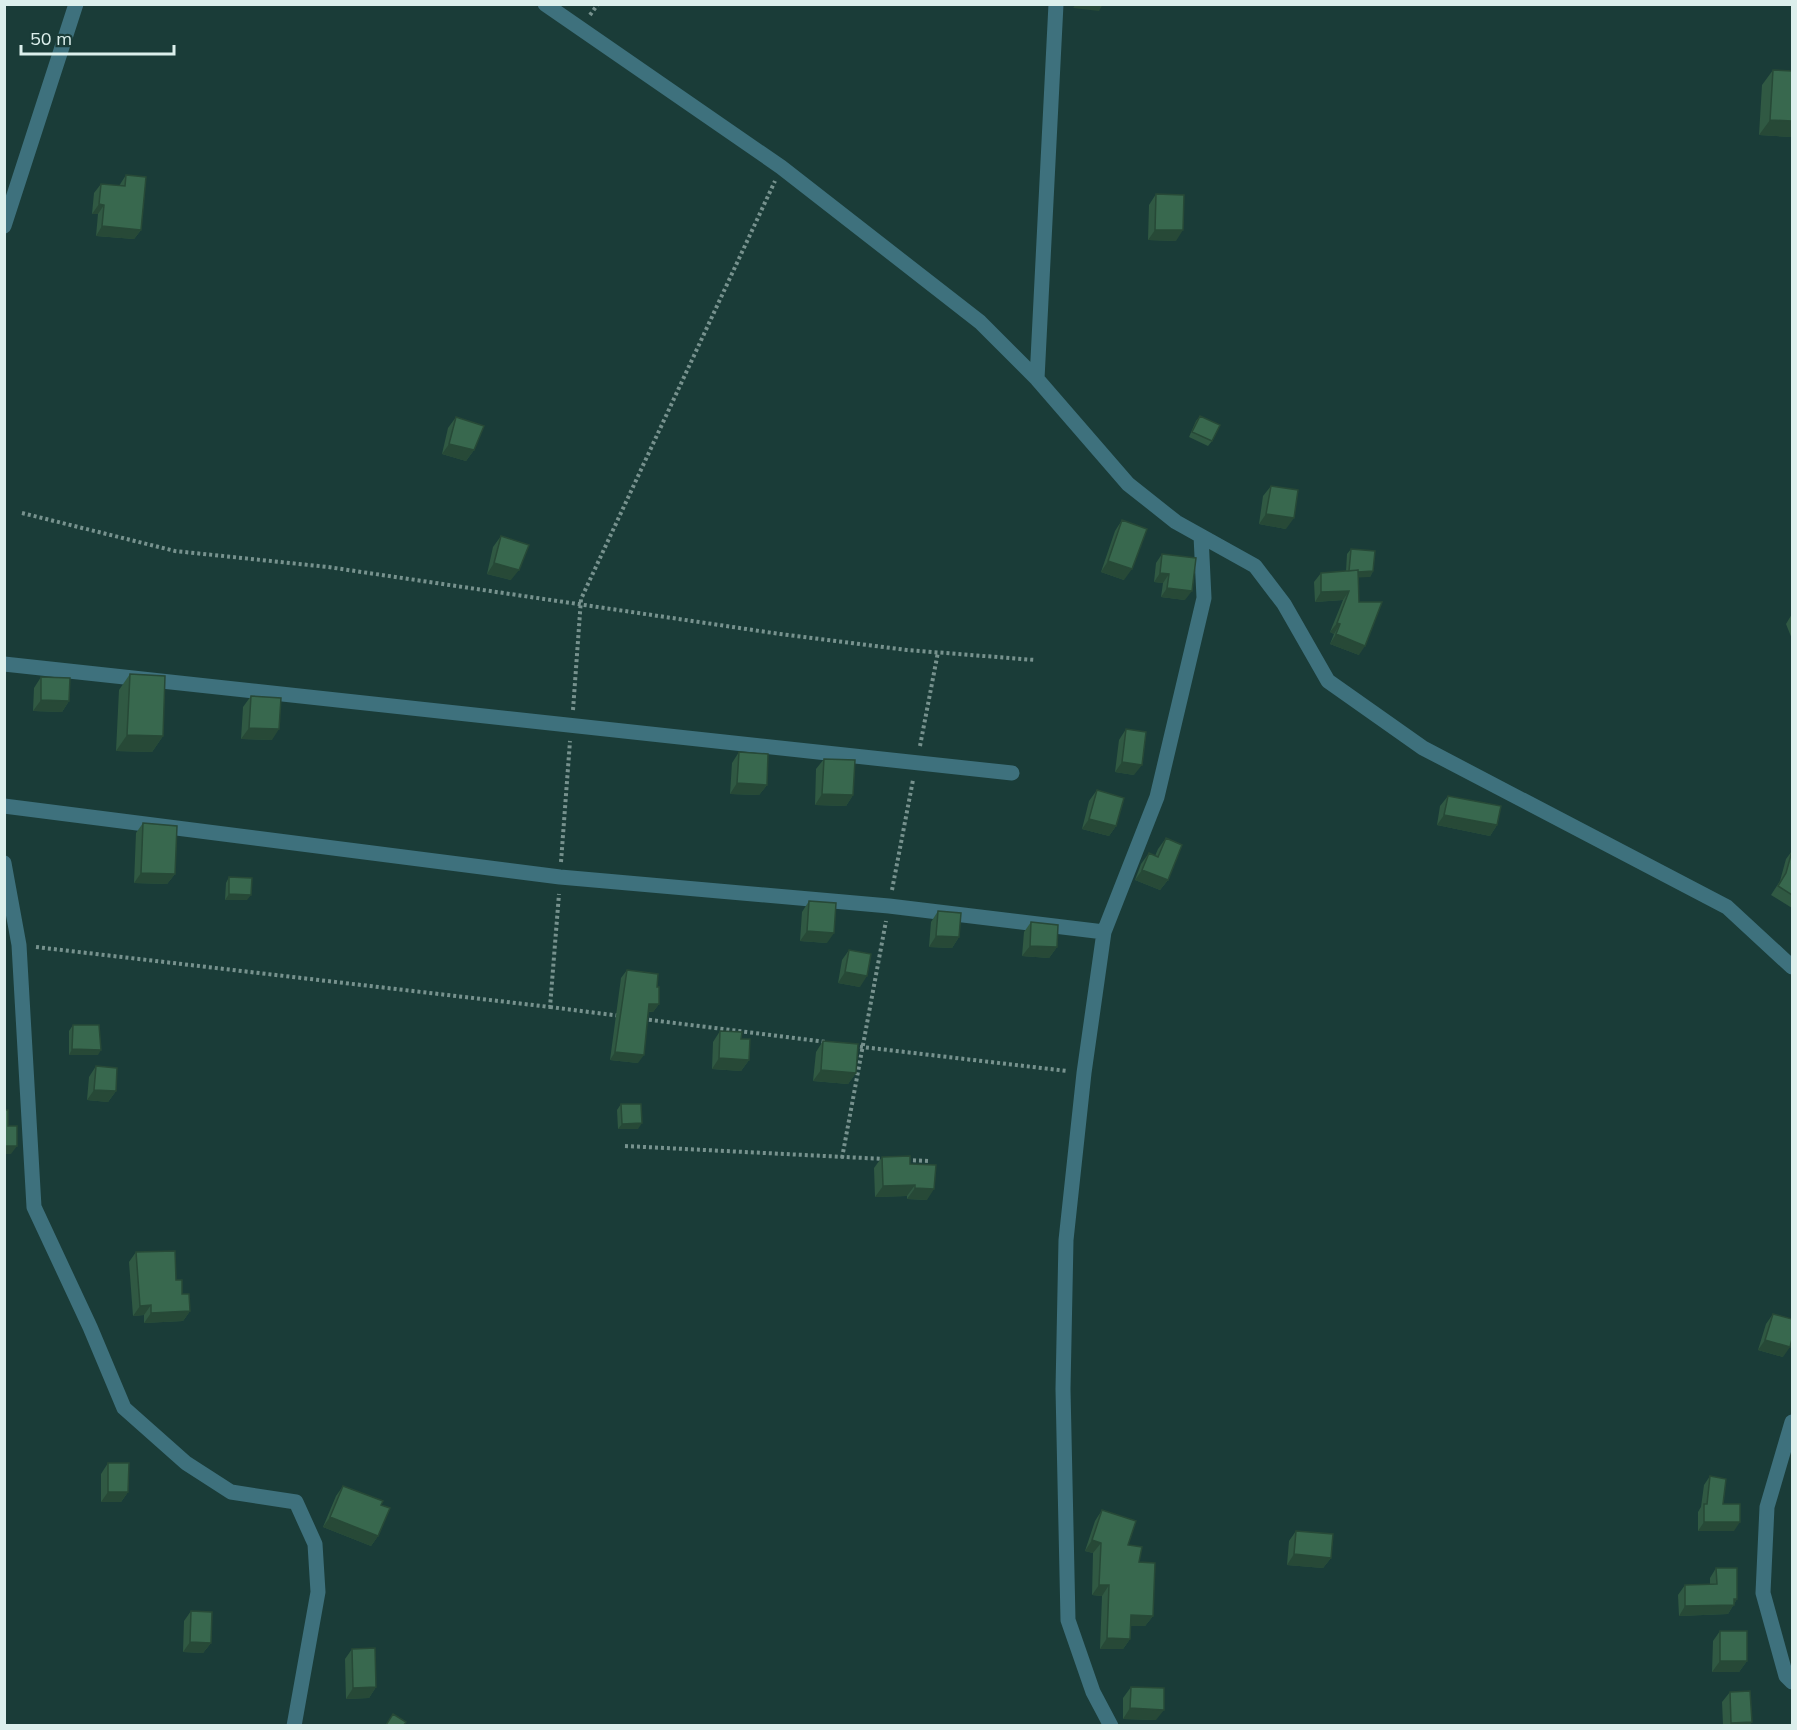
<svg xmlns="http://www.w3.org/2000/svg" width="1797" height="1730" viewBox="0 0 1797 1730" font-family="Mulish,sans-serif">
<style>
.lines{fill:none;stroke-linecap:round;stroke-linejoin:round}
.path{stroke:#77928e;stroke-width:4;stroke-dasharray:3 3;stroke-linecap:butt}
.minor{stroke:#3e717d;stroke-width:15}
.wall{fill:#305943}
.shaded-wall{fill:#274937}
.building{fill:#38684e;stroke:#274937;stroke-width:1.5}
</style>
<rect width="100%" height="100%" fill="#1a3c38"/>
<g class="lines">
<path class="path" d="M 590,15 L 598,4
M 22,513 L 175,551 L 328,567 L 780,634 L 907,650 L 1035,660
M 573,710 L 581,599 L 775,181
M 920,746 L 938,652
M 561,862 L 570,741
M 892,890 L 913,780
M 36,947 L 550,1007 L 559,894
M 550,1007 L 621,1016
M 643,1019 L 826,1042
M 854,1046 L 1067,1071
M 625,1146 L 885,1159
M 842,1158 L 886,921
M 907,1160 L 928,1161"/>
<path class="minor" d="M 545,4 L 781,167 L 980,322 L 1037,379 L 1128,484 L 1176,522 L 1255,566 L 1284,604 L 1328,681 L 1423,748 L 1727,907 L 1792,967
M 4,226 L 76,4
M 1037,379 L 1056,4
M 4,664 L 1012,773
M 4,806 L 560,877 L 889,906 L 1104,932
M 4,863 L 19,945 L 34,1207 L 90,1327 L 124,1408 L 186,1463 L 231,1492 L 296,1502 L 315,1544 L 318,1592 L 294,1726
M 1792,1422 L 1767,1507 L 1763,1593 L 1786,1676 L 1792,1682
M 1111,1726 L 1093,1692 L 1068,1620 L 1063,1389 L 1066,1240 L 1084,1073 L 1104,932 L 1157,797 L 1204,598 L 1201,536"/>
</g>
<path class="wall" d="M 1773,70 L 1792,71 L 1792,137 L 1759,135 L 1762,85 Z
M 126,175 L 141,230 L 134,239 L 96,236 L 98,214 L 92,214 L 94,193 L 101,184 L 119,186 Z
M 1156,194 L 1176,241 L 1148,240 L 1149,205 Z
M 1200,416 L 1212,441 L 1208,446 L 1189,437 L 1196,421 Z
M 456,417 L 474,450 L 466,461 L 442,454 L 448,428 Z
M 1271,486 L 1286,529 L 1259,524 L 1263,496 Z
M 1122,520 L 1124,580 L 1101,572 L 1115,531 Z
M 501,536 L 511,580 L 487,574 L 493,547 Z
M 1351,549 L 1373,571 L 1370,577 L 1358,577 L 1359,655 L 1330,644 L 1334,634 L 1330,632 L 1343,600 L 1315,602 L 1314,582 L 1321,573 L 1346,571 L 1347,554 Z
M 1162,554 L 1185,600 L 1161,597 L 1163,583 L 1154,582 L 1156,563 Z
M 1792,614 L 1792,639 L 1786,624 Z
M 130,674 L 163,736 L 152,752 L 116,751 L 119,690 Z
M 41,677 L 69,701 L 62,712 L 33,711 L 34,688 Z
M 251,696 L 272,740 L 241,739 L 243,707 Z
M 1126,729 L 1134,775 L 1115,772 L 1119,740 Z
M 739,752 L 767,785 L 759,795 L 730,794 L 732,763 Z
M 824,759 L 853,795 L 846,806 L 815,805 L 816,769 Z
M 1097,790 L 1116,826 L 1109,836 L 1082,829 L 1089,801 Z
M 1448,796 L 1497,825 L 1490,836 L 1437,825 L 1440,806 Z
M 143,823 L 175,874 L 167,884 L 134,883 L 136,833 Z
M 1166,838 L 1168,880 L 1160,890 L 1135,880 L 1141,864 L 1149,853 L 1155,856 L 1158,849 Z
M 1792,851 L 1792,908 L 1771,895 L 1780,881 L 1786,859 Z
M 229,877 L 247,900 L 225,900 L 226,883 Z
M 809,901 L 827,943 L 800,941 L 802,912 Z
M 938,911 L 959,937 L 952,948 L 929,947 L 931,922 Z
M 1031,922 L 1057,947 L 1049,958 L 1022,956 L 1024,932 Z
M 849,950 L 860,987 L 838,983 L 842,960 Z
M 627,970 L 657,987 L 659,1004 L 653,1012 L 648,1012 L 638,1063 L 610,1060 L 621,978 Z
M 73,1025 L 98,1055 L 69,1055 L 69,1031 Z
M 720,1031 L 741,1039 L 749,1060 L 741,1071 L 712,1069 L 713,1042 Z
M 823,1041 L 856,1073 L 848,1084 L 813,1081 L 816,1052 Z
M 96,1066 L 116,1091 L 108,1102 L 87,1100 L 89,1077 Z
M 621,1104 L 638,1129 L 618,1129 L 617,1110 Z
M 882,1157 L 910,1164 L 927,1200 L 907,1199 L 907,1196 L 875,1197 L 874,1168 Z
M 136,1252 L 176,1280 L 190,1311 L 183,1321 L 144,1323 L 144,1315 L 133,1316 L 129,1262 Z
M 1773,1314 L 1783,1357 L 1758,1350 L 1766,1324 Z
M 108,1463 L 128,1492 L 121,1502 L 101,1502 L 101,1474 Z
M 1710,1476 L 1723,1504 L 1734,1531 L 1698,1531 L 1698,1512 L 1701,1507 L 1704,1485 Z
M 343,1486 L 381,1505 L 378,1536 L 371,1546 L 323,1527 L 336,1496 Z
M 1102,1510 L 1128,1545 L 1139,1562 L 1153,1616 L 1145,1626 L 1131,1626 L 1130,1639 L 1123,1649 L 1100,1649 L 1102,1596 L 1092,1595 L 1093,1553 L 1085,1551 L 1095,1521 Z
M 1296,1531 L 1331,1558 L 1323,1568 L 1287,1565 L 1289,1541 Z
M 1716,1568 L 1737,1599 L 1728,1614 L 1679,1616 L 1678,1595 L 1685,1585 L 1710,1585 L 1710,1578 Z
M 191,1611 L 211,1643 L 203,1653 L 183,1652 L 184,1621 Z
M 1720,1631 L 1747,1661 L 1739,1672 L 1712,1672 L 1713,1641 Z
M 352,1649 L 376,1687 L 369,1698 L 346,1699 L 345,1659 Z
M 1131,1687 L 1156,1720 L 1123,1719 L 1123,1698 Z
M 1730,1692 L 1752,1722 L 1749,1725 L 1723,1725 L 1722,1702 Z"/>
<path class="shaded-wall" d="M 1076,4 L 1103,4 L 1099,11 L 1073,8 Z
M 1770,120 L 1792,121 L 1792,137 L 1759,135 Z
M 99,204 L 104,205 L 98,214 L 92,214 Z
M 102,226 L 141,230 L 134,239 L 96,236 Z
M 1155,230 L 1183,230 L 1176,241 L 1148,240 Z
M 449,444 L 474,450 L 466,461 L 442,454 Z
M 1266,514 L 1294,518 L 1286,529 L 1259,524 Z
M 1108,561 L 1132,569 L 1124,580 L 1101,572 Z
M 494,563 L 519,570 L 511,580 L 487,574 Z
M 1373,571 L 1370,577 L 1345,578 L 1349,572 Z
M 1160,573 L 1169,574 L 1163,583 L 1154,582 Z
M 1167,588 L 1192,591 L 1185,600 L 1161,597 Z
M 1349,591 L 1343,600 L 1315,602 L 1321,592 Z
M 1337,623 L 1340,624 L 1334,634 L 1330,632 Z
M 1336,634 L 1365,646 L 1359,655 L 1330,644 Z
M 41,700 L 69,701 L 62,712 L 33,711 Z
M 249,728 L 279,729 L 272,740 L 241,739 Z
M 127,735 L 163,736 L 152,752 L 116,751 Z
M 1122,762 L 1142,765 L 1134,775 L 1115,772 Z
M 737,783 L 767,785 L 759,795 L 730,794 Z
M 822,794 L 853,795 L 846,806 L 815,805 Z
M 1444,815 L 1497,825 L 1490,836 L 1437,825 Z
M 1089,819 L 1116,826 L 1109,836 L 1082,829 Z
M 1142,870 L 1168,880 L 1160,890 L 1135,880 Z
M 141,873 L 175,874 L 167,884 L 134,883 Z
M 229,894 L 251,895 L 247,900 L 225,900 Z
M 807,931 L 834,933 L 827,943 L 800,941 Z
M 936,936 L 959,937 L 952,948 L 929,947 Z
M 1030,946 L 1057,947 L 1049,958 L 1022,956 Z
M 845,972 L 867,976 L 860,987 L 838,983 Z
M 649,1004 L 659,1004 L 653,1012 L 643,1011 Z
M 72,1049 L 101,1050 L 98,1055 L 69,1055 Z
M 615,1052 L 644,1055 L 638,1063 L 610,1060 Z
M 719,1058 L 749,1060 L 741,1071 L 712,1069 Z
M 821,1070 L 856,1073 L 848,1084 L 813,1081 Z
M 94,1090 L 116,1091 L 108,1102 L 87,1100 Z
M 642,1123 L 638,1129 L 618,1129 L 622,1124 Z
M 4,1146 L 17,1146 L 11,1154 L 4,1154 Z
M 915,1185 L 907,1196 L 875,1197 L 883,1186 Z
M 915,1188 L 934,1189 L 927,1200 L 907,1199 Z
M 151,1305 L 144,1315 L 133,1316 L 140,1306 Z
M 190,1311 L 183,1321 L 144,1323 L 151,1313 Z
M 1765,1340 L 1790,1347 L 1783,1357 L 1758,1350 Z
M 108,1492 L 128,1492 L 121,1502 L 101,1502 Z
M 330,1517 L 378,1536 L 371,1546 L 323,1527 Z
M 1704,1522 L 1740,1522 L 1734,1531 L 1698,1531 Z
M 1092,1540 L 1101,1543 L 1093,1553 L 1085,1551 Z
M 1294,1554 L 1331,1558 L 1323,1568 L 1287,1565 Z
M 1099,1585 L 1109,1585 L 1102,1596 L 1092,1595 Z
M 1737,1599 L 1728,1614 L 1679,1616 L 1685,1606 Z
M 1131,1615 L 1153,1616 L 1145,1626 L 1124,1626 Z
M 1107,1638 L 1130,1639 L 1123,1649 L 1100,1649 Z
M 190,1642 L 211,1643 L 203,1653 L 183,1652 Z
M 1720,1661 L 1747,1661 L 1739,1672 L 1712,1672 Z
M 376,1687 L 369,1698 L 346,1699 L 353,1688 Z
M 1130,1708 L 1164,1710 L 1156,1720 L 1123,1719 Z
M 1752,1722 L 1749,1725 L 1729,1725 L 1731,1723 Z"/>
<path class="building" d="M 1773,70 L 1792,71 L 1792,121 L 1770,120 Z
M 126,175 L 146,177 L 141,230 L 102,226 L 104,205 L 99,204 L 101,184 L 125,186 Z
M 1156,194 L 1184,195 L 1183,230 L 1155,230 Z
M 1200,416 L 1220,425 L 1212,441 L 1192,432 Z
M 456,417 L 484,426 L 474,450 L 449,444 Z
M 1271,486 L 1298,490 L 1294,518 L 1266,514 Z
M 1122,520 L 1147,529 L 1132,569 L 1108,561 Z
M 501,536 L 529,545 L 519,570 L 494,563 Z
M 1351,549 L 1375,551 L 1373,571 L 1358,572 L 1358,570 L 1349,571 Z
M 1162,554 L 1196,558 L 1192,591 L 1167,588 L 1169,574 L 1160,573 Z
M 1358,570 L 1359,602 L 1382,602 L 1365,646 L 1336,634 L 1340,624 L 1337,623 L 1349,591 L 1321,592 L 1321,573 Z
M 130,674 L 165,676 L 163,736 L 127,735 Z
M 41,677 L 70,678 L 69,701 L 41,700 Z
M 251,696 L 281,698 L 279,729 L 249,728 Z
M 1126,729 L 1146,732 L 1142,765 L 1122,762 Z
M 739,752 L 768,754 L 767,785 L 737,783 Z
M 824,759 L 855,760 L 853,795 L 822,794 Z
M 1097,790 L 1124,798 L 1116,826 L 1089,819 Z
M 1448,796 L 1501,806 L 1497,825 L 1444,815 Z
M 143,823 L 177,826 L 175,874 L 141,873 Z
M 1166,838 L 1182,845 L 1168,880 L 1142,870 L 1149,853 L 1158,857 Z
M 1792,851 L 1792,895 L 1778,886 L 1786,873 Z
M 229,877 L 252,878 L 251,895 L 229,894 Z
M 809,901 L 836,903 L 834,933 L 807,931 Z
M 938,911 L 961,913 L 959,937 L 936,936 Z
M 1031,922 L 1058,925 L 1057,947 L 1030,946 Z
M 849,950 L 871,954 L 867,976 L 845,972 Z
M 627,970 L 658,974 L 657,987 L 659,987 L 659,1004 L 649,1004 L 644,1055 L 615,1052 Z
M 73,1025 L 99,1025 L 101,1050 L 72,1049 Z
M 720,1031 L 742,1032 L 741,1039 L 750,1039 L 749,1060 L 719,1058 Z
M 823,1041 L 858,1044 L 856,1073 L 821,1070 Z
M 96,1066 L 117,1068 L 116,1091 L 94,1090 Z
M 621,1104 L 641,1104 L 642,1123 L 622,1124 Z
M 4,1110 L 8,1110 L 8,1126 L 17,1126 L 17,1146 L 4,1146 Z
M 910,1156 L 910,1164 L 936,1165 L 934,1189 L 915,1188 L 915,1185 L 883,1186 L 882,1157 Z
M 175,1251 L 176,1280 L 182,1280 L 182,1294 L 189,1294 L 190,1311 L 151,1313 L 151,1305 L 140,1306 L 136,1252 Z
M 1773,1314 L 1792,1319 L 1792,1339 L 1790,1347 L 1765,1340 Z
M 108,1463 L 129,1463 L 128,1492 L 108,1492 Z
M 1710,1476 L 1726,1479 L 1723,1504 L 1740,1504 L 1740,1522 L 1704,1522 L 1704,1504 L 1707,1504 Z
M 343,1486 L 383,1501 L 381,1505 L 390,1508 L 378,1536 L 330,1517 Z
M 1102,1510 L 1136,1521 L 1128,1545 L 1142,1547 L 1139,1562 L 1155,1563 L 1153,1616 L 1131,1615 L 1130,1639 L 1107,1638 L 1109,1585 L 1099,1585 L 1101,1543 L 1092,1540 Z
M 1296,1531 L 1333,1534 L 1331,1558 L 1294,1554 Z
M 1716,1568 L 1737,1568 L 1737,1599 L 1734,1599 L 1734,1605 L 1685,1606 L 1685,1585 L 1717,1584 Z
M 191,1611 L 212,1612 L 211,1643 L 190,1642 Z
M 1720,1631 L 1747,1631 L 1747,1661 L 1720,1661 Z
M 375,1648 L 376,1687 L 353,1688 L 352,1649 Z
M 1131,1687 L 1164,1688 L 1164,1710 L 1130,1708 Z
M 1750,1691 L 1752,1722 L 1731,1723 L 1730,1692 Z
M 393,1714 L 406,1722 L 404,1725 L 386,1725 Z"/>
<rect width="1797" height="1730" fill="none" stroke="#dcefec" stroke-width="12"/>
<path d="M21 45v9h153v-9" fill="none" stroke="#dcefec" stroke-width="3"/>
<text x="30" y="45" font-size="18" fill="#dcefec" stroke="#1a3c38" stroke-width="4.5" paint-order="stroke">50 m</text>
</svg>
